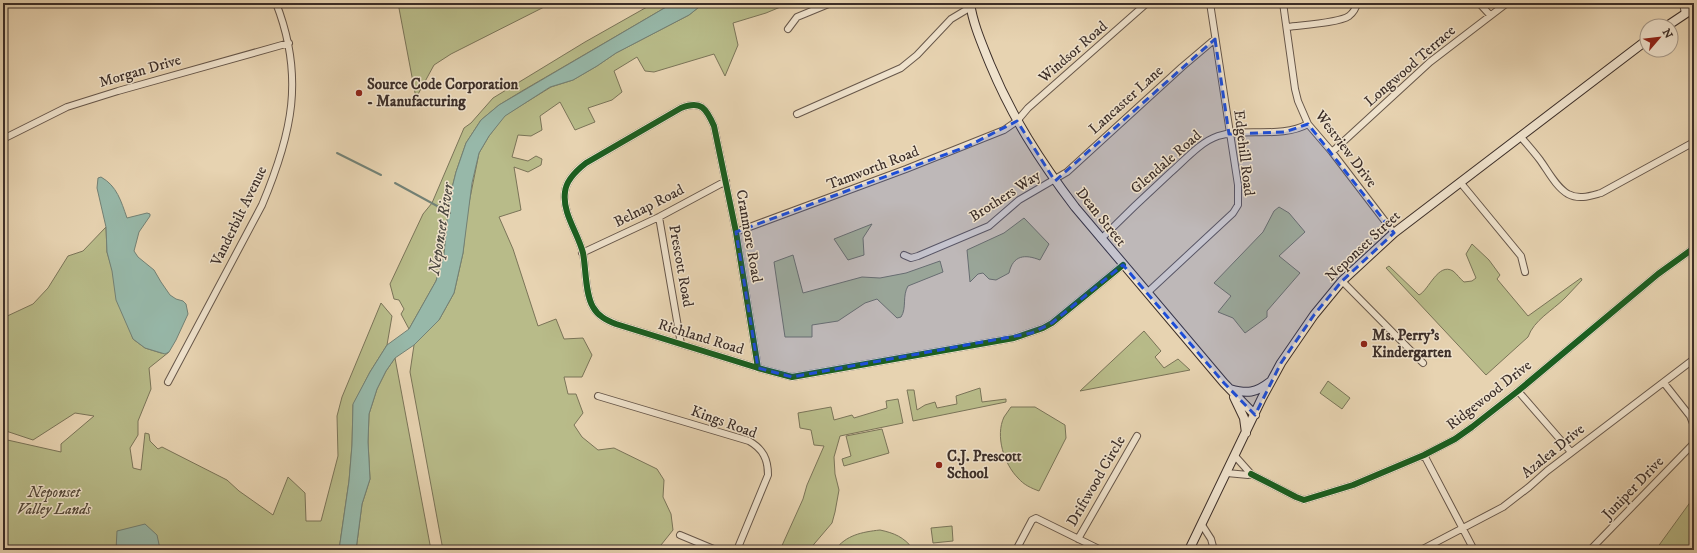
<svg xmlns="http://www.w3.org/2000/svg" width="1697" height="553" viewBox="0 0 1697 553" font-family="'IM FELL DW Pica',serif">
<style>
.green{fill:#b8bb89;stroke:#7a7458}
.water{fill:#97b8a9;stroke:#738175}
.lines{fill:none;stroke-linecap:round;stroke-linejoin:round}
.stream{stroke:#738175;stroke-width:2}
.minor-casing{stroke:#67574a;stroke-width:8}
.secondary-casing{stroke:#3c2e28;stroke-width:10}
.minor{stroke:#efe2cc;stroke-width:6}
.secondary{stroke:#efe2cc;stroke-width:8}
.cycleway-casing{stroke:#efe2cc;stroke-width:8}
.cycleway{stroke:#1b5e20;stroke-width:6}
.marked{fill:#1d4ed8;fill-opacity:0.2;stroke:#1d4ed8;stroke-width:3;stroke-dasharray:8 5;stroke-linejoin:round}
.poi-dot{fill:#8f2418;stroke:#efe2cc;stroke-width:1.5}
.labels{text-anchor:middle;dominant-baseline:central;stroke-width:3;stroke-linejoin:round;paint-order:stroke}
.street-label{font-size:15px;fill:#3c2e28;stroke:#efe2cc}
.poi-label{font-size:15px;font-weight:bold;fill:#3c2e28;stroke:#efe2cc;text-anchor:start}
.park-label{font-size:15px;font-style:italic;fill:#554a3b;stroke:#efe2cc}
.water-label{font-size:16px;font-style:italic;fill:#4e4a42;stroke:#efe2cc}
</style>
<rect width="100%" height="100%" fill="#e7d3b1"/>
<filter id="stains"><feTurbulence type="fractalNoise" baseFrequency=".005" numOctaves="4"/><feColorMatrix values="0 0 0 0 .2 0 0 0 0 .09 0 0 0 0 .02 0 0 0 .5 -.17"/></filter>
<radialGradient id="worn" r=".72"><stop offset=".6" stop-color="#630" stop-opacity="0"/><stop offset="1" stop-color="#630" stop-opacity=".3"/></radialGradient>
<path class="green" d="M 398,3 L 552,3 L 451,54 L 434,65 L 416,98 Z
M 654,3 L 673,3 L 522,91 L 499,105 L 481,120 L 466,143 L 456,172 L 449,200 L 444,255 L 436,281 L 409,329 L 401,314 L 404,309 L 399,300 L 394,299 L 390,284 L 423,214 L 432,203 L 464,128 L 471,123 L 493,98 L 585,42 Z
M 704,3 L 790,3 L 766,13 L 733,23 L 738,45 L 725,76 L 714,54 L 654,72 L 645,71 L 637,57 L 614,71 L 622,92 L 612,100 L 588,108 L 595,122 L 575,130 L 560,102 L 540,116 L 542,130 L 531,136 L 518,135 L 512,157 L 528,161 L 536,156 L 542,159 L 541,165 L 528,172 L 514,167 L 521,210 L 499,217 L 513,249 L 538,326 L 556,319 L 564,339 L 583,338 L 592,355 L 582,377 L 564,377 L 568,394 L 576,394 L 583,413 L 574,425 L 582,437 L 598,450 L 614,448 L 657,469 L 664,480 L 663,497 L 671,514 L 673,530 L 657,550 L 443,550 L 410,372 L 414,345 L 439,320 L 454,293 L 463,253 L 467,213 L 479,153 L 489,136 L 504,116 L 551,87 L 573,80 L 597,66 L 616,53 L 689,15 Z
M 1279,207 L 1289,213 L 1305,232 L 1279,256 L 1300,273 L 1267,311 L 1267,317 L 1245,333 L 1233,318 L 1218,312 L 1231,296 L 1214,283 L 1263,232 L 1274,211 Z
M 1024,218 L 1049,244 L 1040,260 C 1025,254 1013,255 1009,273 L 996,280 L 989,279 L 983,273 L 978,274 L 970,282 L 967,250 L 1004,233 Z
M 872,224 L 863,238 L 864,255 L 848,260 L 834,239 Z
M 106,227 L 107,252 L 133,339 L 145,348 L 161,353 L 169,352 L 149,368 L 151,389 L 138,421 L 138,435 L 130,448 L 133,468 L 141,470 L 145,433 L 149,434 L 150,441 L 158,449 L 162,447 L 227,480 L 239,491 L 273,515 L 288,477 L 305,493 L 306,521 L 321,521 L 338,456 L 337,416 L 342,397 L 381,303 L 392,316 L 387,345 L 370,372 L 353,405 L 352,445 L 349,481 L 339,550 L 3,550 L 3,439 L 61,452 L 61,444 L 94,416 L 75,413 L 33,440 L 3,430 L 3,318 L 33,304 L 48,288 L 68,256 L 83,251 Z
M 1472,244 L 1489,260 L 1500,275 L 1497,279 L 1528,316 L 1581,278 L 1582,280 C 1576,286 1571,292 1565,298 C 1552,311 1534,320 1528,337 L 1486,375 L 1386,268 L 1389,266 L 1419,295 C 1429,290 1438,262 1453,271 C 1457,274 1460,279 1464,282 L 1472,281 L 1476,278 L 1466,254 Z
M 793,255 L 803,293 L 862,277 L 880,278 L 906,273 L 940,261 L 943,272 L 908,286 C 902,296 907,308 901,317 L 897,318 L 877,299 L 865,303 L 838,321 L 812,325 L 812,337 L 785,337 L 774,262 Z
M 1144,331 L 1161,351 L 1155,357 L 1164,368 L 1178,359 L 1190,370 L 1080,391 Z
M 395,358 L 431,550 L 356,550 L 362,504 L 370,479 L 368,442 L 369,414 L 377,389 L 386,371 Z
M 1328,381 L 1350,398 L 1342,409 L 1320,393 Z
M 980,388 L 982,402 L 1006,399 L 1006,402 L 913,421 L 907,390 L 914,390 L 917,410 L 925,405 L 935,402 L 937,408 L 957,404 L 956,396 Z
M 898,399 L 903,423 L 840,436 L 834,457 L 835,474 L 839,490 L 835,512 L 832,523 L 809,550 L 780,550 L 803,499 L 807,485 L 824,446 L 814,445 L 811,430 L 800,428 L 798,413 L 831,407 L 834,420 L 852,415 L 854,418 L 887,408 L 886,401 Z
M 1011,407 L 1035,407 L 1065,425 L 1066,438 L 1039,491 C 1031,488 1024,485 1018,478 C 1004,464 995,436 1004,417 C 1006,414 1009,410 1011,407 Z
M 882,429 L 889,453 L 844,466 L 842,459 L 851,456 L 846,436 Z
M 1694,497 L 1694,550 L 1658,550 L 1657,548 Z
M 952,526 L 953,541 L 933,543 L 931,528 Z
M 880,530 C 894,533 904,537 913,549 L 912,550 L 835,550 C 846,535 862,532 880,530 Z"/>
<path class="water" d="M 673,3 L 704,3 L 689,15 L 616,53 L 597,66 L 573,80 L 550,87 L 505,116 L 489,136 L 479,153 L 472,183 L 463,253 L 454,293 L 439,320 L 414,345 L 395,358 L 386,371 L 377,389 L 369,414 L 368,442 L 370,479 L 362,504 L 356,550 L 339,550 L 349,481 L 352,445 L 353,404 L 370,372 L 387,345 L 409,329 L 436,281 L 444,255 L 449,200 L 456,172 L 466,143 L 481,120 L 499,105 Z
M 101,177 C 117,186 121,201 127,218 L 147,213 L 150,214 L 150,216 L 139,232 L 134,251 L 138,257 L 154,270 L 161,282 L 170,295 L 176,299 L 183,301 L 186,304 L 188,314 L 176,340 L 169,352 L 165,354 L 145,348 L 133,339 L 116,300 L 112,271 L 107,252 L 106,227 L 97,188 L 98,178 Z
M 145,524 L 157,535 L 160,549 L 116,550 L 117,531 Z"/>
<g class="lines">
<path class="stream" d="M 337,153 L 381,175
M 395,183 L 450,213"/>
<g class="minor-casing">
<path id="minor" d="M 1283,3 L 1295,89 L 1298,101 L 1308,124 L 1332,152 L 1394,233
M 1479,3 L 1490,15
M 1683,3 L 1685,14
M 1288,27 C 1302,25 1339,23 1349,16 C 1354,12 1356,8 1357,3
M 788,29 L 797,17 L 831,3
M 797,114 L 901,68 L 917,55 L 951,19 L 971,7 L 965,3
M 1520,136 C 1527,144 1534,152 1540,160 C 1548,171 1556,187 1568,194 C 1579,200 1590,196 1601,193 L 1694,142
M 3,139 L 67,107 L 118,91 L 289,43
M 1332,152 L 1430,62 L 1507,3
M 1460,182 L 1521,256 L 1525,272
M 659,217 L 681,344
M 736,232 L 906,169 L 1004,130 L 1017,121 L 1028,108 L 1147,3
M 1101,239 C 1124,216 1146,195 1170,173 C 1184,161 1200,142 1218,136 C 1247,127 1280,139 1308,124
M 582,253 L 659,217 L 726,181
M 904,255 L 911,258 L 918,256 L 989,226 L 1019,200 L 1067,172 L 1182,67 L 1215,39
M 1342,281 L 1423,363
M 1148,292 L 1233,213 L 1238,205 L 1238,185 L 1210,3
M 758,368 L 736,232 L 714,126 C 706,108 701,100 681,108 L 586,163 C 577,170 566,180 565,192 C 562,213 578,233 583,253 C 586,268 585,294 593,307 C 598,316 606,320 616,324 L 758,368 L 792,377 L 1014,338 L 1043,328 L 1052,323 L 1123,265
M 168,382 L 262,205 C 292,134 305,77 276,3
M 1664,383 L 1690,416 L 1694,426
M 1518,391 L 1571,452
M 598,396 L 749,441 C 763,449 768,459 768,475 L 737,550
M 1424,455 L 1474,550
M 1227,473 L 1248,475 L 1251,474 L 1235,456
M 1251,474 L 1296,497 L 1304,500 L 1353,485 L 1424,455 L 1455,439 L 1472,427 L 1518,391 L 1658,274 L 1694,248
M 1202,525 L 1211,539 L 1214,550
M 680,535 L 716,550
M 1078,539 L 1137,436
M 1016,550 L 1032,520 L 1036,518 L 1101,550
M 1421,550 L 1503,507 L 1529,487 L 1547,471 L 1694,359
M 1590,550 L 1694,443"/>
</g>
<g class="secondary-casing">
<path id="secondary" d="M 970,3 C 973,24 982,44 990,64 C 1012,117 1040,161 1075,207 L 1224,383 L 1255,415
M 1667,26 L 1694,8
M 1230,389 C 1247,394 1256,393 1270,382
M 1234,397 L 1244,418 L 1246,433
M 1189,550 L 1262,398 L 1281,363 L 1314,315 L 1342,281 L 1394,233 L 1647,40"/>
</g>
<use href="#minor" class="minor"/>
<use href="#secondary" class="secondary"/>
<g class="cycleway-casing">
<path id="cycleway" d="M 758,368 L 736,232 L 714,126 C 706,108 701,100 681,108 L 586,163 C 577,170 566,180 565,192 C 562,213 578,233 583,253 C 586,268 585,294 593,307 C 598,316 606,320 616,324 L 758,368 L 792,377 L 1014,338 L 1043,328 L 1052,323 L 1123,265
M 1251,474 L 1296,497 L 1304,500 L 1353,485 L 1424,455 L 1455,439 L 1472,427 L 1518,391 L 1658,274 L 1694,248"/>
</g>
<use href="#cycleway" class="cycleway"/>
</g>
<path class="marked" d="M 1215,39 L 1229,134 L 1285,132 L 1308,124 L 1394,233 L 1342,281 L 1314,315 L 1281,363 L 1255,415 L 1224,383 L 1123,265 L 1052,323 L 1032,333 L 792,377 L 758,368 L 736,232 L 968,146 L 1017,121 L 1055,181 Z"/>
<g class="poi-dot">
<circle cx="359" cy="93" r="4"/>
<circle cx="1364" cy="344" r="4"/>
<circle cx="939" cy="465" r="4"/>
</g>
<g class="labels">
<g class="street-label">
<text transform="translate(1073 52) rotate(-41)">Windsor Road</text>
<text transform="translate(1410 66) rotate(-41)">Longwood Terrace</text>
<text transform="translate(140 71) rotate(-16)">Morgan Drive</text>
<text transform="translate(1126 100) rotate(-42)">Lancaster Lane</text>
<text transform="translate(1346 149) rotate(53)">Westview Drive</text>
<text transform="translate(1244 153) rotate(83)">Edgehill Road</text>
<text transform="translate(1166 162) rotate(-41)">Glendale Road</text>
<text transform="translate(873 168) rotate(-21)">Tamworth Road</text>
<text transform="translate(1005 196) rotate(-33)">Brothers Way</text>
<text transform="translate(649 206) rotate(-27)">Belnap Road</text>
<text transform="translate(239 216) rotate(-64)">Vanderbilt Avenue</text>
<text transform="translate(1101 217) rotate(51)">Dean Street</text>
<text transform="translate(749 236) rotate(80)">Cranmore Road</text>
<text transform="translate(1363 246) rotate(-43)">Neponset Street</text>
<text transform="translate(681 266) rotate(80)">Prescott Road</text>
<text transform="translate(701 337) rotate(17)">Richland Road</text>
<text transform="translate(1489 395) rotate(-38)">Ridgewood Drive</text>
<text transform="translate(724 422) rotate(20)">Kings Road</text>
<text transform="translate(1553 451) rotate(-39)">Azalea Drive</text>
<text transform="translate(1096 481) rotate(-60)">Driftwood Circle</text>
<text transform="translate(1633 488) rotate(-46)">Juniper Drive</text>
</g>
<g class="poi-label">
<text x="367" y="84">Source Code Corporation<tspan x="367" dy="17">- Manufacturing</tspan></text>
<text x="1372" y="335">Ms. Perry's<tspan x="1372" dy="17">Kindergarten</tspan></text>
<text x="947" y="456">C.J. Prescott<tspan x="947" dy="17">School</tspan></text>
</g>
<g class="park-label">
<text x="54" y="492">Neponset<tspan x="54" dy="17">Valley Lands</tspan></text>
</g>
<g class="water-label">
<text transform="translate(441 229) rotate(-81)">Neponset River</text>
</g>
</g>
<rect width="1697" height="553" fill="none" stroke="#e7d3b1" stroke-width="16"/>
<rect x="4" y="4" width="1689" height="545" fill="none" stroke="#3c2e28" stroke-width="2"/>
<rect x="8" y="8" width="1681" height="537" fill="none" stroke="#3c2e28"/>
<g transform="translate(1659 38) rotate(62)"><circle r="19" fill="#efe2cc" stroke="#a79a8a"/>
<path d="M0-3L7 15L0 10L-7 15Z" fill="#8f2418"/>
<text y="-6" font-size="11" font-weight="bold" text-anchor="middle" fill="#3c2e28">N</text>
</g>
<rect width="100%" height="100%" filter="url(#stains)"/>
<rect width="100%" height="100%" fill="url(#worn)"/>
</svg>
